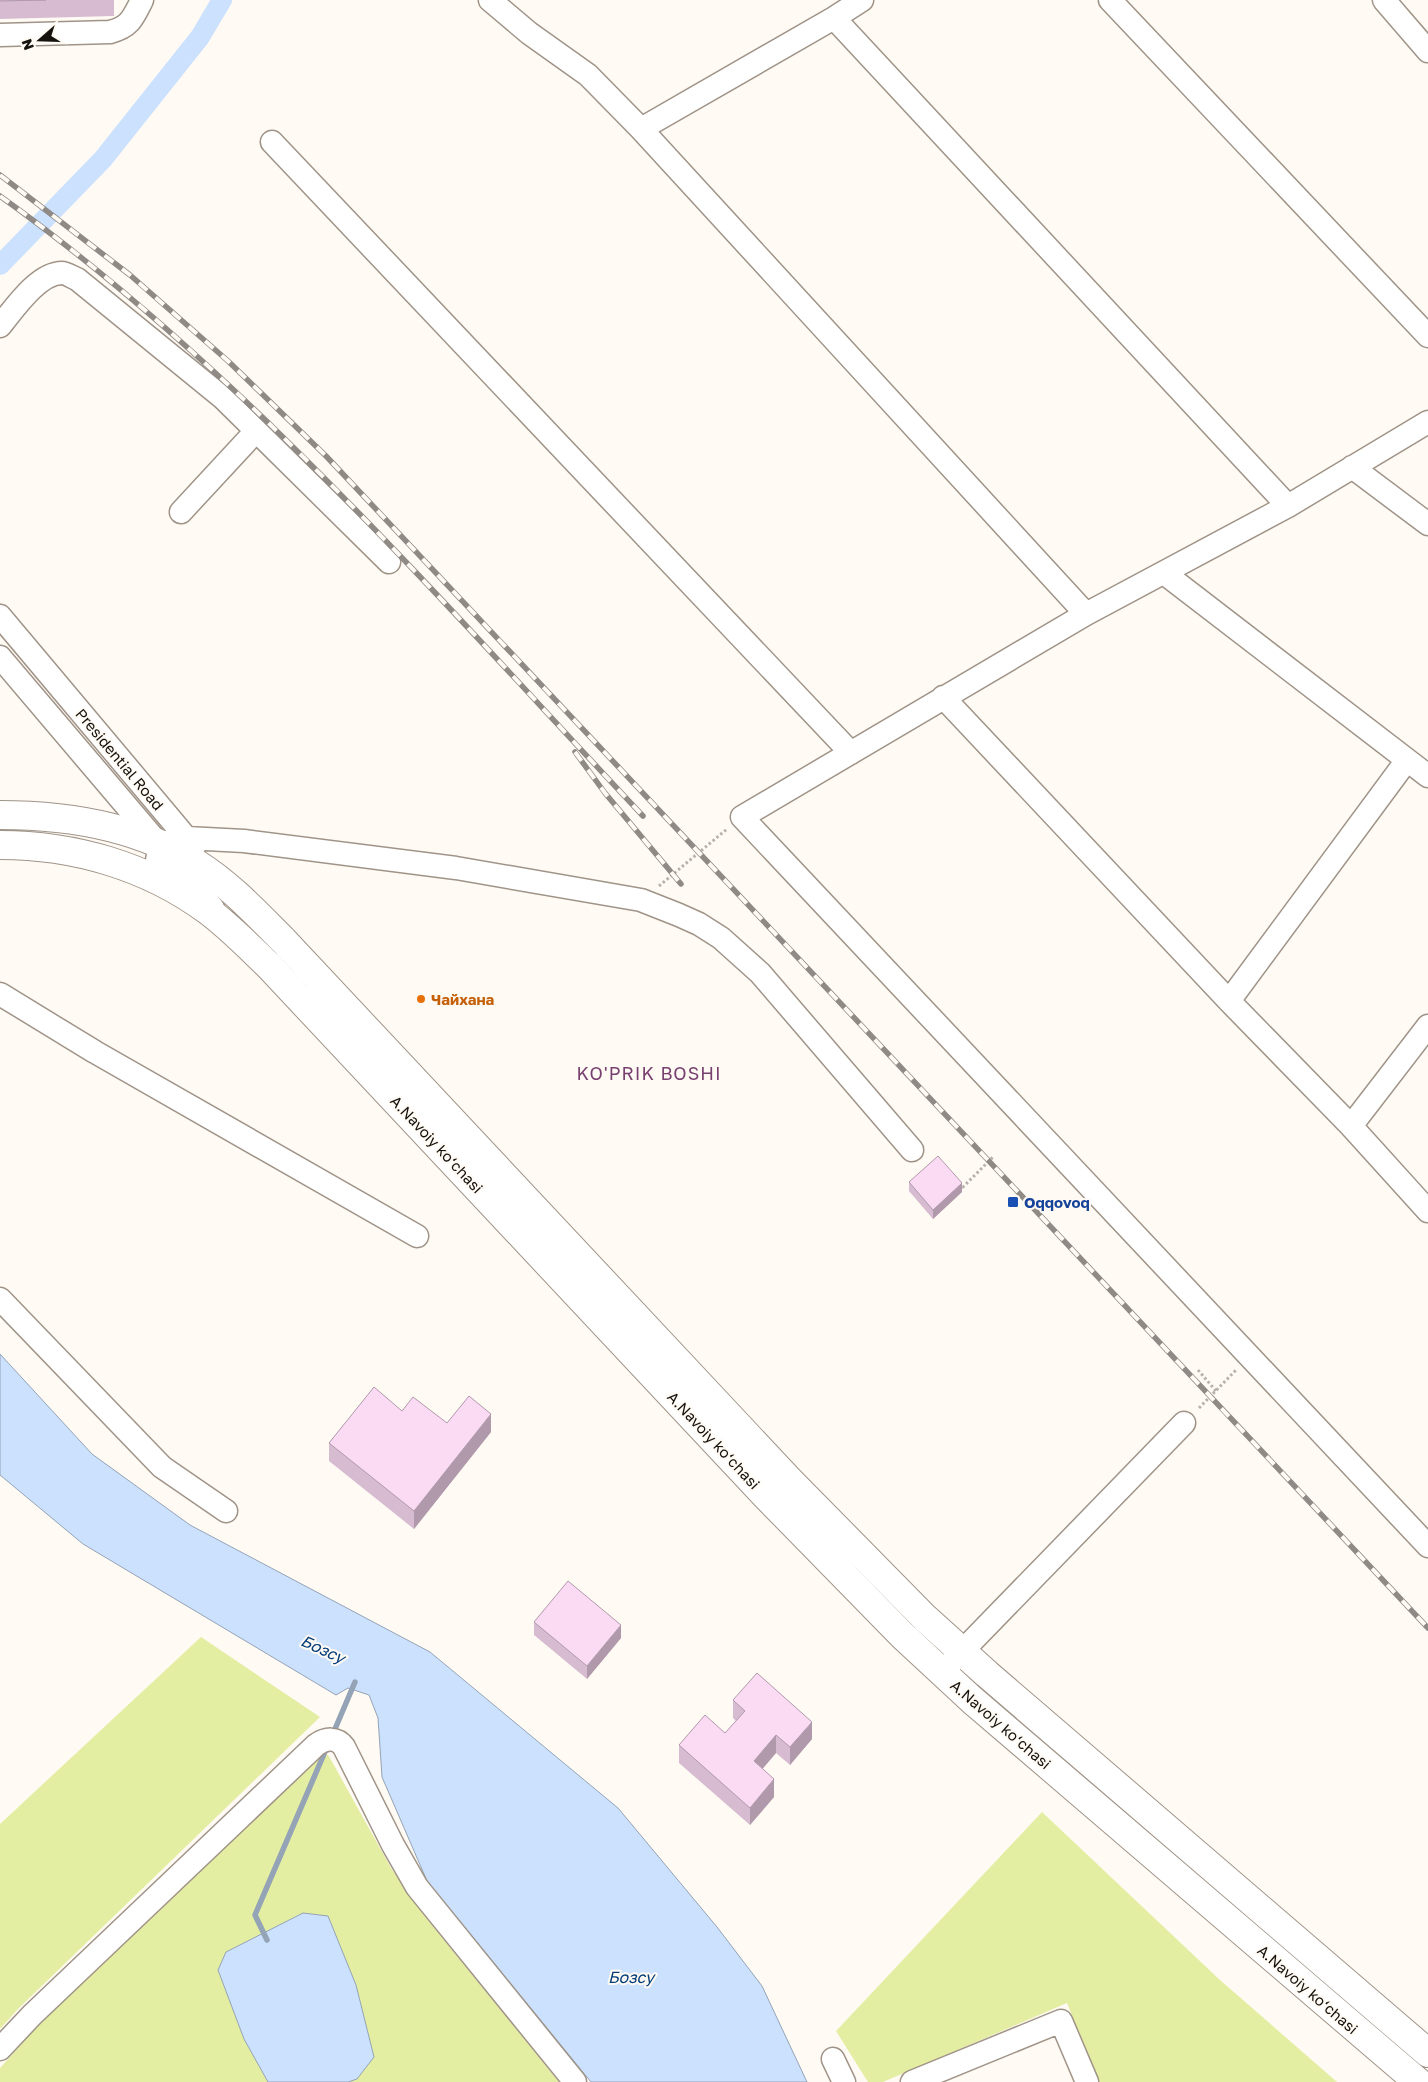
<svg xmlns="http://www.w3.org/2000/svg" width="1428" height="2082" viewBox="0 0 1428 2082" font-family="'Golos Text',sans-serif">
<style>
.green{fill:#e4eea2}
.water{fill:#cbe1fd;stroke:#94a3b5}
.lines{fill:none;stroke-linecap:round;stroke-linejoin:round}
.stream{stroke:#94a3b5;stroke-width:5.5}
.canal{stroke:#cbe1fd;stroke-width:20}
.minor-casing{stroke:#a09488;stroke-width:25}
.major-casing{stroke:#a09488;stroke-width:30}
.path{stroke:#b7b2ad;stroke-width:3;stroke-dasharray:2.5 2.5;stroke-linecap:butt}
.minor{stroke:#fff;stroke-width:22}
.major{stroke:#fff;stroke-width:28}
.rail-casing{stroke:#8f8a85;stroke-width:5.5}
.rail{stroke:#fffaf4;stroke-width:4;stroke-dasharray:11;stroke-linecap:butt}
.wall{fill:#d7bcd1}
.shaded-wall{fill:#af99aa}
.building{fill:#fadbf3;stroke:#af99aa}
.food-dot{fill:#e8710a;stroke:#fffaf4;stroke-width:2}
.transit-dot{fill:#1a4fb4;stroke:#fffaf4;stroke-width:2}
.labels{text-anchor:middle;dominant-baseline:central;stroke-width:4;stroke-linejoin:round;paint-order:stroke}
.street-label{font-size:15px;fill:#15110d;stroke:#fffaf4}
.food-label{font-size:15px;font-weight:bold;fill:#c56008;stroke:#fffaf4;text-anchor:start}
.transit-label{font-size:15px;font-weight:bold;fill:#164399;stroke:#fffaf4;text-anchor:start}
.water-label{font-size:16px;font-style:italic;fill:#063e7a;stroke:#fffaf4}
.quarter-label{font-size:18px;letter-spacing:1px;fill:#774070;stroke:#fffaf4}
</style>
<rect width="100%" height="100%" fill="#fffaf4"/>
<path class="green" d="M 201,1637 L 320,1717 L 19,2008 L 0,2029 L 0,1824 Z
M 322,1754 L 328,1755 L 330,1758 L 391,1868 L 423,1914 L 559,2082 L 0,2082 L 0,2068 L 51,2011 Z
M 1042,1812 L 1220,1980 L 1337,2082 L 1099,2082 L 1067,2003 L 883,2082 L 868,2082 L 836,2031 Z"/>
<path class="water" d="M 0,1354 L 92,1454 L 190,1525 L 430,1652 L 618,1808 L 717,1927 L 762,1986 L 807,2082 L 591,2082 L 427,1881 L 382,1777 L 378,1718 L 369,1695 L 348,1688 L 336,1695 L 83,1544 L 0,1475 Z
M 303,1913 L 328,1916 L 356,1985 L 374,2057 L 357,2079 L 348,2082 L 268,2082 L 244,2039 L 218,1970 L 226,1952 Z"/>
<g class="lines">
<path class="stream" d="M 332,1736 L 355,1682
M 267,1940 L 255,1915 L 327,1747"/>
<path class="canal" d="M 0,265 L 103,159 L 200,37 L 222,0"/>
<g class="minor-casing">
<path id="minor" d="M 490,0 L 529,33 L 588,75 L 641,129 L 1086,614
M 1110,0 L 1428,336
M 1384,0 L 1428,51
M 834,18 L 1288,506
M 0,35 L 110,32 C 130,27 133,18 142,0
M 641,129 L 834,18 L 862,0
M 272,142 L 851,753
M 0,326 C 14,309 38,273 62,273 C 66,273 72,277 77,279 L 223,398 L 389,562
M 1428,422 L 1288,506 L 1086,614 L 742,817 L 1428,1546
M 1352,467 L 1428,524
M 181,512 L 256,431
M 1164,573 L 1428,776
M 0,616 L 194,847
M 0,657 L 213,908
M 943,697 L 1229,1001 L 1351,1126 L 1428,1211
M 154,878 L 160,843 L 187,838 L 244,841 L 456,868 L 641,900 L 679,915 L 699,924 L 721,938 L 760,973 L 912,1150
M 0,994 L 95,1052 L 417,1236
M 1229,1001 L 1407,760
M 1351,1126 L 1428,1026
M 0,1299 L 162,1467 L 226,1511
M 942,1672 L 1184,1423
M 0,2049 L 32,2015 L 316,1745 C 326,1738 337,1737 344,1747 L 393,1845 L 417,1887 L 575,2082
M 833,2059 L 844,2082
M 912,2082 L 1061,2021 L 1087,2082"/>
</g>
<g class="major-casing">
<path id="major" d="M 0,815 C 68,815 140,827 197,864 C 229,884 256,913 283,940 L 789,1480 L 925,1618 L 987,1674 L 1428,2053
M 0,845 C 74,845 147,866 207,910 C 229,926 249,947 269,966 L 765,1495 L 903,1636 L 972,1700 L 1418,2082"/>
</g>
<path class="path" d="M 659,886 L 727,829
M 959,1183 L 963,1187 L 993,1157
M 1198,1370 L 1216,1391
M 1199,1408 L 1236,1370"/>
<use href="#minor" class="minor"/>
<use href="#major" class="major"/>
<g class="rail-casing">
<path id="rail" d="M 0,175 L 130,275 L 228,361 L 326,456 L 1428,1628
M 0,196 C 243,370 439,599 643,816
M 575,752 L 605,793 L 681,884"/>
</g>
<use href="#rail" class="rail"/>
</g>
<path class="wall" d="M 0,0 L 114,0 L 114,16 L 0,19 Z
M 909,1182 L 962,1192 L 933,1219 L 909,1191 Z
M 402,1411 L 447,1423 L 491,1432 L 414,1529 L 329,1461 L 329,1443 Z
M 534,1622 L 621,1638 L 587,1679 L 534,1635 Z
M 733,1700 L 812,1739 L 790,1765 L 776,1753 L 762,1769 L 774,1797 L 750,1825 L 679,1763 L 679,1745 L 725,1733 L 736,1721 L 733,1718 Z"/>
<path class="shaded-wall" d="M 962,1183 L 962,1192 L 933,1219 L 933,1210 Z
M 491,1414 L 491,1432 L 414,1529 L 414,1511 Z
M 621,1625 L 621,1638 L 587,1679 L 587,1666 Z
M 812,1722 L 812,1739 L 790,1765 L 790,1747 Z
M 776,1735 L 776,1753 L 754,1779 L 754,1761 Z
M 774,1779 L 774,1797 L 750,1825 L 750,1808 Z"/>
<path class="building" d="M 0,0 L 46,0 L 0,1 Z
M 938,1156 L 962,1183 L 933,1210 L 909,1182 Z
M 374,1387 L 402,1411 L 413,1397 L 447,1423 L 469,1396 L 491,1414 L 414,1511 L 329,1443 Z
M 568,1581 L 621,1625 L 587,1666 L 534,1622 Z
M 757,1673 L 812,1722 L 790,1747 L 776,1735 L 754,1761 L 774,1779 L 750,1808 L 679,1745 L 705,1715 L 725,1733 L 745,1711 L 733,1700 Z"/>
<circle class="food-dot" cx="421" cy="999" r="5"/>
<rect class="transit-dot" x="1007" y="1196" width="12" height="12" rx="2.5"/>
<g class="labels">
<g class="street-label">
<text transform="translate(120 759) rotate(50)">Presidential Road</text>
<text transform="translate(437 1144) rotate(47)">A.Navoiy ko‘chasi</text>
<text transform="translate(714 1440) rotate(47)">A.Navoiy ko‘chasi</text>
<text transform="translate(1001 1724) rotate(41)">A.Navoiy ko‘chasi</text>
<text transform="translate(1308 1989) rotate(41)">A.Navoiy ko‘chasi</text>
</g>
<g class="food-label">
<text x="431" y="999">Чайхана</text>
</g>
<g class="transit-label">
<text x="1024" y="1202">Oqqovoq</text>
</g>
<g class="water-label">
<text transform="translate(323 1649) rotate(25)">Бозсу</text>
<text x="631" y="1977">Бозсу</text>
</g>
<g class="quarter-label">
<text x="649" y="1073">KO'PRIK BOSHI</text>
</g>
</g>
<g transform="translate(40 40) rotate(250)" stroke="#fffaf4" stroke-width="4" paint-order="stroke">
<path d="M0-4L9 19L0 12L-9 19Z" fill="#15110d"/>
<text y="-8" font-size="14" font-weight="bold" text-anchor="middle" fill="#15110d">N</text>
</g>
</svg>
